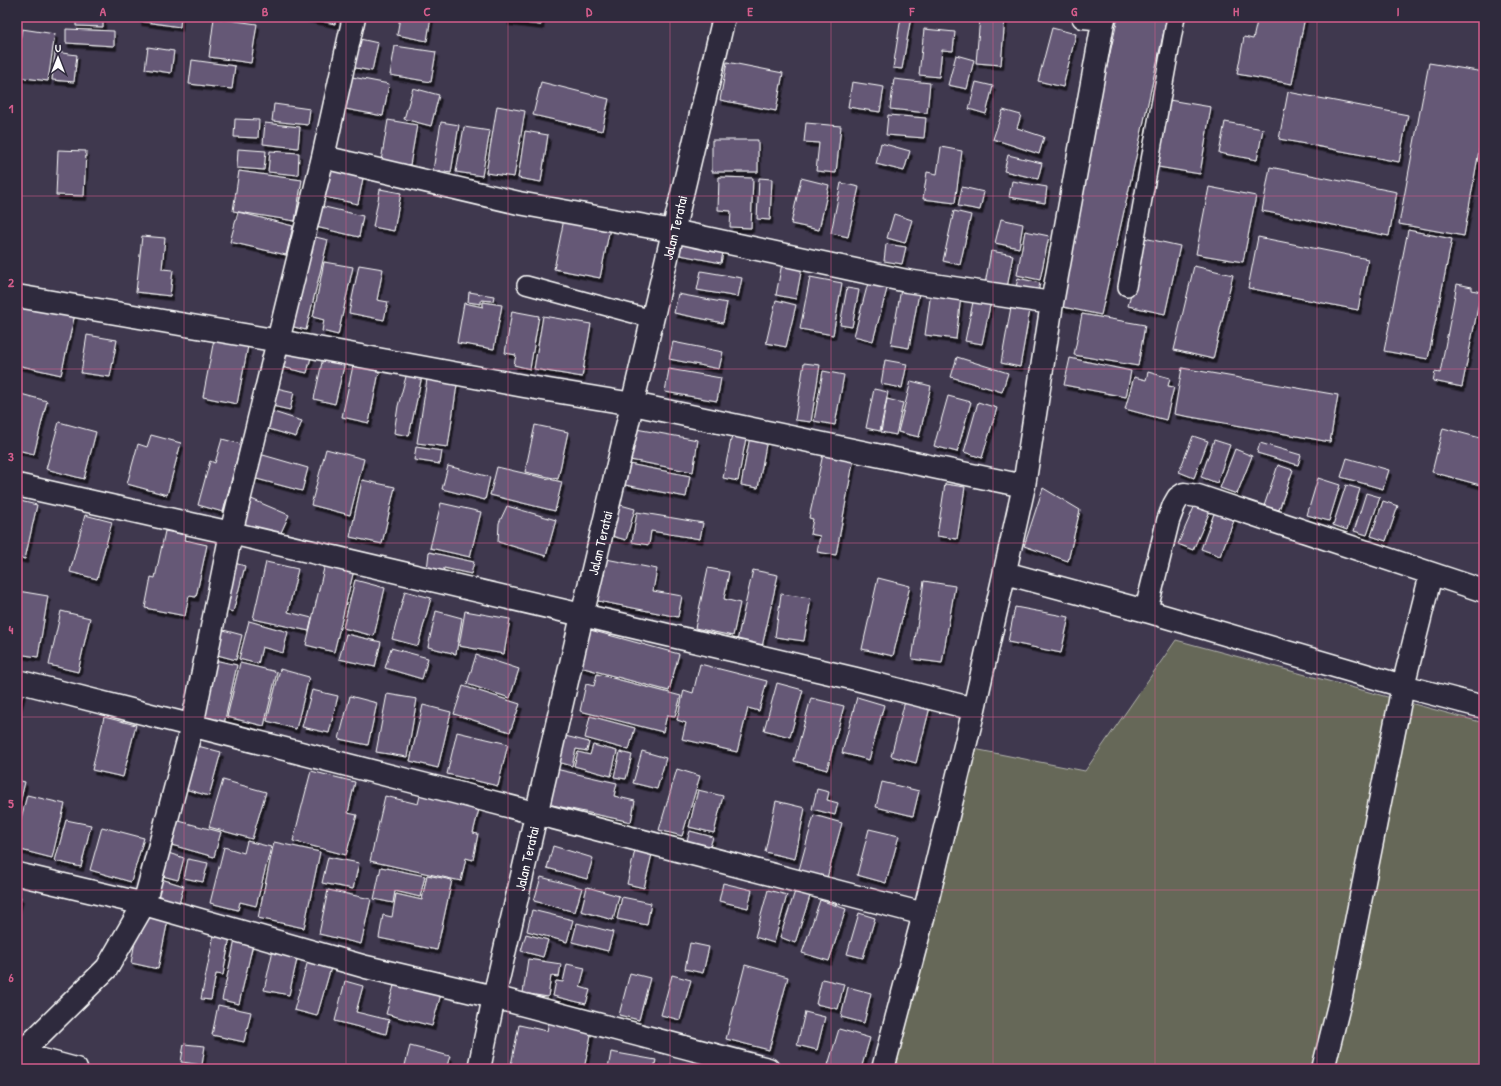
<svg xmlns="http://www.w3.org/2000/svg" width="1501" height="1086" viewBox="0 0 1501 1086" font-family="'Patrick Hand',sans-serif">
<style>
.green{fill:#666758;stroke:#b2b3ac}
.building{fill:#655976;stroke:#fff;filter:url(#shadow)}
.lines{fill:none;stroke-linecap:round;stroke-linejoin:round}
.lane-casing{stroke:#fff;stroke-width:20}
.street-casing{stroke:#fff;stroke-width:25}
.secondary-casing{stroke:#fff;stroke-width:25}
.lane{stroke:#2f2a3d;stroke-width:17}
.street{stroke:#2f2a3d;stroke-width:22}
.secondary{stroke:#2f2a3d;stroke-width:22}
.grid{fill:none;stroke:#d45d8c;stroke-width:1;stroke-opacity:0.55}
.labels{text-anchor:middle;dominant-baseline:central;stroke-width:3;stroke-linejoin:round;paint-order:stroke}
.street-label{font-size:14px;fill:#fff;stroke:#2f2a3d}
.neatline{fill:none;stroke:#d45d8c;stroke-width:1.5}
.grid-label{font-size:13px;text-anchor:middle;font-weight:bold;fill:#d45d8c}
</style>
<defs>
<filter id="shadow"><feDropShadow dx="2.5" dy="4.5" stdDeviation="0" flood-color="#0009"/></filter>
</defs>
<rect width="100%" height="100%" fill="#3f384e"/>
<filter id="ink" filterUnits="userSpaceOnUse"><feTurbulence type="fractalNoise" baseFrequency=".025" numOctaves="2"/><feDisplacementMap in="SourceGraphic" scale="8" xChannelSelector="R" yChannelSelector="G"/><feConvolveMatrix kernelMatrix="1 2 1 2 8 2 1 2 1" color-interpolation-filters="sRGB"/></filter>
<g filter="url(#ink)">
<path class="green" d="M 1176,640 L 1484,723 L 1484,1069 L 892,1069 L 974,749 L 1085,771 Z"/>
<path class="building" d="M 76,17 L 103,17 L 103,27 L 76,26 Z
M 140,17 L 181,17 L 180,27 L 139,21 Z
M 303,17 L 336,17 L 335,24 Z
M 400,17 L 431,17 L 427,41 L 397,35 Z
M 506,17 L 542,17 L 541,25 L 506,21 Z
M 901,17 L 911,17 L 902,69 L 893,68 Z
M 980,17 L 1005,18 L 1001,65 L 976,63 Z
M 1118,17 L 1167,17 L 1101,315 L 1054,305 Z
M 1258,17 L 1305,17 L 1292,84 L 1237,74 L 1244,37 L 1253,39 Z
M 214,18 L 257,24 L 251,63 L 209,57 Z
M 1052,28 L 1076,34 L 1063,87 L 1038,81 Z
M 22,29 L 55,34 L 48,81 L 17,77 L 17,57 Z
M 66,29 L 114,31 L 114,46 L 66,43 Z
M 924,29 L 955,32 L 953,51 L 942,50 L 939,77 L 919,75 Z
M 351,37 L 378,43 L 372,71 L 345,66 Z
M 395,46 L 436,52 L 431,82 L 390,75 Z
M 148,47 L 174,51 L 171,73 L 145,69 Z
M 55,52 L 77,55 L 74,82 L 52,80 Z
M 956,55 L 974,60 L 967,89 L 948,85 Z
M 192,60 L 235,66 L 232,89 L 189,84 Z
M 727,62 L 783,73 L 776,111 L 720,100 Z
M 1429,63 L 1484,72 L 1484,122 L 1464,236 L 1399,224 Z
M 347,76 L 389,84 L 383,116 L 340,108 Z
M 894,79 L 930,83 L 927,113 L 890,109 Z
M 541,82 L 609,99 L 602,131 L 533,115 Z
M 852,82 L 884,87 L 880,112 L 848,107 Z
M 976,82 L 993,86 L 986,114 L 969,109 Z
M 413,88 L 439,95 L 431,126 L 404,119 Z
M 1288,92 L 1408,115 L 1399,162 L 1279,139 Z
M 1169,100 L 1211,107 L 1200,174 L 1158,167 Z
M 274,104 L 310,109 L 308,125 L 272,121 Z
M 497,106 L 525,111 L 514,177 L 486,173 Z
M 1003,110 L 1021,115 L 1017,128 L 1044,137 L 1039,154 L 993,139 Z
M 888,115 L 926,118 L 924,138 L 886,135 Z
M 235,119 L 259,120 L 258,138 L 234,137 Z
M 388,120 L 417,125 L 410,165 L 381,161 Z
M 441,122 L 459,125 L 451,173 L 433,170 Z
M 1225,122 L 1263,129 L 1257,160 L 1219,153 Z
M 265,123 L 300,127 L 298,148 L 263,144 Z
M 806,123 L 841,126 L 836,173 L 816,171 L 819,143 L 804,142 Z
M 464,127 L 490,131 L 482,176 L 456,172 Z
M 525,131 L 548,135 L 541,182 L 518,178 Z
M 712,140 L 758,140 L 758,172 L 712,172 Z
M 881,143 L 910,151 L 904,171 L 876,164 Z
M 941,147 L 962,151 L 955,203 L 923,199 L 927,172 L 937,174 Z
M 238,149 L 266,151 L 264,170 L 237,168 Z
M 58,150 L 86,151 L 84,196 L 56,195 Z
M 270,151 L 299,153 L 298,175 L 268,172 Z
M 1008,155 L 1042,163 L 1038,179 L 1004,171 Z
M 322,164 L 364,173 L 358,204 L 315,195 Z
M 1270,167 L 1397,192 L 1389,236 L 1262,211 Z
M 239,171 L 302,180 L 295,221 L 233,211 Z
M 719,177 L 753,178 L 751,228 L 730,227 L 731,211 L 718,210 Z
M 759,178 L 772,179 L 770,220 L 757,219 Z
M 801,178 L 829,185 L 819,230 L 791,224 Z
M 1012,181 L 1047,187 L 1045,203 L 1009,197 Z
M 841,183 L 859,187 L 848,237 L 831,233 Z
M 962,187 L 984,192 L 980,210 L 958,206 Z
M 1209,187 L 1256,196 L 1243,262 L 1196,254 Z
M 380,189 L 401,193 L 394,231 L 373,227 Z
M 312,204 L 363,216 L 359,237 L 307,225 Z
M 954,211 L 971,215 L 960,265 L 943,261 Z
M 238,212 L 293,226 L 286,255 L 230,242 Z
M 565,214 L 611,223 L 600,278 L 554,269 Z
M 894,214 L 912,220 L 905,243 L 887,238 Z
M 1001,219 L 1023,224 L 1019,248 L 995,243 Z
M 1408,230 L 1452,239 L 1428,359 L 1384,351 Z
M 1025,231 L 1049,236 L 1040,280 L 1017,275 Z
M 307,235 L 328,240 L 306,330 L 286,325 Z
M 142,236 L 165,238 L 162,269 L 173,270 L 170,296 L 136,292 Z
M 1258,237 L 1368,259 L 1358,310 L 1248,288 Z
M 679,238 L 724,247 L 721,263 L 675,254 Z
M 1144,238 L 1180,246 L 1165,314 L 1128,306 Z
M 886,244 L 906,247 L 902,264 L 884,261 Z
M 991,251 L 1013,255 L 1007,288 L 985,284 Z
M 783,258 L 803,262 L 796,299 L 776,295 Z
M 324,262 L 353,267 L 338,335 L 322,331 L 324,320 L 313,317 Z
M 359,265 L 383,269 L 377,300 L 388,302 L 384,320 L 349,313 Z
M 1194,266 L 1233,275 L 1213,359 L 1174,350 Z
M 701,271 L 742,278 L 738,297 L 697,290 Z
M 810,277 L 842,283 L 833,335 L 800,329 Z
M 1018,278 L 1040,283 L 1037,296 L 1015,292 Z
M 868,283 L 887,289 L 873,341 L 854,336 Z
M 1457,284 L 1472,287 L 1472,290 L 1481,292 L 1462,387 L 1433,381 L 1435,372 L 1440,373 Z
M 847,288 L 859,290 L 852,327 L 840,325 Z
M 901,289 L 919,293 L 909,348 L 891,345 Z
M 469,292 L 494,296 L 493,301 L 481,300 L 481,304 L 468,302 Z
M 931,292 L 961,296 L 956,339 L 925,335 Z
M 678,294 L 727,303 L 723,323 L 674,313 Z
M 974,297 L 991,301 L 982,344 L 965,341 Z
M 776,300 L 796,305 L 786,347 L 766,343 Z
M 17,302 L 75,314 L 61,375 L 17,365 Z
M 483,302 L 502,305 L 494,349 L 457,343 L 464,303 L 483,307 Z
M 1011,307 L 1030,310 L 1020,367 L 1001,363 Z
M 512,311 L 539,316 L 530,369 L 514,365 L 516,355 L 505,353 Z
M 1082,314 L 1145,325 L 1138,366 L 1074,355 Z
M 543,316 L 591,324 L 582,377 L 534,369 Z
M 87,335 L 117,340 L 110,377 L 81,373 Z
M 214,339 L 248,346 L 237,404 L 203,397 Z
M 673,342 L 723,352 L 719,369 L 669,359 Z
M 282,346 L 312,353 L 307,373 L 277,366 Z
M 324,353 L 346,358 L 335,404 L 314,399 Z
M 957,357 L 1008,373 L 1002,392 L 951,377 Z
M 1070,358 L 1131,371 L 1126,397 L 1064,385 Z
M 885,360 L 907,364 L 902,388 L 881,384 Z
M 354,361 L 380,367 L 369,423 L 342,417 Z
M 804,363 L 820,365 L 811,422 L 795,420 Z
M 1182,368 L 1338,395 L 1330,442 L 1174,414 Z
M 669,369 L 721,378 L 717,401 L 665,392 Z
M 823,371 L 844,375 L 835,425 L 814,421 Z
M 1148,372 L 1170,378 L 1168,386 L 1174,387 L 1166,420 L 1125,409 L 1134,377 L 1146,380 Z
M 407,373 L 422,376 L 409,436 L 394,433 L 398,406 Z
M 428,373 L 458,378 L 448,447 L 417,443 Z
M 911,381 L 931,386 L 919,437 L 898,432 Z
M 272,387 L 294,392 L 290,410 L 268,405 Z
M 874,389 L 888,392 L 880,431 L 866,428 Z
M 17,393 L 47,401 L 34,454 L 17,450 Z
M 948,396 L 971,402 L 957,452 L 934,446 Z
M 887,399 L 903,403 L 896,435 L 881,432 Z
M 978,402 L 997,408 L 982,458 L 964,452 Z
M 267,410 L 302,421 L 296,437 L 262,427 Z
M 59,422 L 96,432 L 84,479 L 46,469 Z
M 535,425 L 568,432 L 558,479 L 525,472 Z
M 1443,428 L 1484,439 L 1484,486 L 1432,472 Z
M 636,429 L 698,440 L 693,472 L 630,460 Z
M 751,431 L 768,434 L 758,488 L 741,485 Z
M 151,435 L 181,443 L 167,495 L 127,484 L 138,444 L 147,447 Z
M 732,435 L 746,438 L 738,481 L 723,478 Z
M 1193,436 L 1208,441 L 1194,478 L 1179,472 Z
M 222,439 L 241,444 L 223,512 L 198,505 L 210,461 L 215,463 Z
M 1214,440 L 1230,445 L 1217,483 L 1201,477 Z
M 1260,443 L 1301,455 L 1298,465 L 1257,453 Z
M 416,447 L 442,451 L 440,464 L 414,460 Z
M 326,449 L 364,459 L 350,515 L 311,505 Z
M 1235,449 L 1252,456 L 1237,494 L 1220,488 Z
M 256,453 L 308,468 L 302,491 L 249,477 Z
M 823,454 L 854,458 L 836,555 L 817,552 L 820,536 L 810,534 L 813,519 L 809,518 Z
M 1347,458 L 1389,470 L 1383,489 L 1341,477 Z
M 629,464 L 690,476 L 686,497 L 625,485 Z
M 1278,465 L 1293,470 L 1279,510 L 1264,506 Z
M 448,466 L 490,477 L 485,500 L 442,489 Z
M 497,467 L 562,482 L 555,511 L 490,495 Z
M 1318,478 L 1340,485 L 1329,521 L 1307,515 Z
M 362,480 L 395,487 L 382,544 L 350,537 Z
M 945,484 L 965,487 L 957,539 L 937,536 Z
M 1346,485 L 1360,489 L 1347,530 L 1333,525 Z
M 1043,488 L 1080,510 L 1068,561 L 1024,546 Z
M 1366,493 L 1380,497 L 1367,535 L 1354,531 Z
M 249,498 L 289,515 L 278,539 L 239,523 Z
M 20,501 L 37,505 L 25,559 L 17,557 L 17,512 Z
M 1383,501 L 1398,506 L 1386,541 L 1371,536 Z
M 441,503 L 481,512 L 470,557 L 430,548 Z
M 617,504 L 635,509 L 626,540 L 608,535 Z
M 1195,505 L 1210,511 L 1193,550 L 1178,544 Z
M 507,506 L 556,520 L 546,556 L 498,542 L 499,523 Z
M 1215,511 L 1235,518 L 1220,556 L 1201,549 Z
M 637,512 L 703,523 L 700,539 L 651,531 L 649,545 L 632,542 Z
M 1484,512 L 1484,528 L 1481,527 Z
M 85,515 L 112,522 L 97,579 L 70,572 Z
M 165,531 L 186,535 L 185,540 L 207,545 L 196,597 L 189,596 L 185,616 L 145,608 L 151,577 L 155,578 Z
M 429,552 L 474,562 L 471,574 L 444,568 L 443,573 L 427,570 Z
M 601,558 L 657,569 L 653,591 L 682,596 L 678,617 L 593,600 Z
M 231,562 L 245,566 L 233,612 L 219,608 Z
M 266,562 L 298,569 L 288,612 L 312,618 L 309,631 L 253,619 Z
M 325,564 L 354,570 L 334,652 L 306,645 Z
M 708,568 L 729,572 L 724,599 L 740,603 L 733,636 L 695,628 Z
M 753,570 L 778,575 L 762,647 L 737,641 Z
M 878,578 L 910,586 L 893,656 L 862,649 Z
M 355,580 L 385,588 L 374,636 L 343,628 Z
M 924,581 L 955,586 L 942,663 L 912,659 Z
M 18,591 L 48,596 L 38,657 L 17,654 Z
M 405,591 L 431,598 L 418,646 L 392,639 Z
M 781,594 L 811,598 L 804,641 L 775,637 Z
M 1015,607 L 1069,617 L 1061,653 L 1008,642 Z
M 61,611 L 90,618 L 78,672 L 49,665 Z
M 436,611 L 462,618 L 456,654 L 428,647 Z
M 465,611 L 510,619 L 504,654 L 459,646 Z
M 249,621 L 288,632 L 283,653 L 262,647 L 258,664 L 239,659 Z
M 216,628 L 242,635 L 236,660 L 210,653 Z
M 590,630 L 679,654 L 669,691 L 580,667 Z
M 346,634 L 381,642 L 375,667 L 339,659 Z
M 391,648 L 428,658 L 422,679 L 385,668 Z
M 476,655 L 519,669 L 510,698 L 467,684 Z
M 210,659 L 237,665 L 224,724 L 196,718 Z
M 240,663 L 277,672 L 264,726 L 227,717 Z
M 700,664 L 767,681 L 759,711 L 748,708 L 737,752 L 682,739 L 686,723 L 677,720 L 684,690 L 693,693 Z
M 280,669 L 309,677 L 296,729 L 267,721 Z
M 597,674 L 681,696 L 675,716 L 667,715 L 663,732 L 580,711 L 586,684 L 594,686 Z
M 777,683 L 803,690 L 790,737 L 764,730 Z
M 463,686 L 520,704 L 510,732 L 454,714 Z
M 17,687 L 24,689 L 17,714 Z
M 312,690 L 338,696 L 329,733 L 302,727 Z
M 387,694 L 417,699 L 407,757 L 376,752 Z
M 350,696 L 377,703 L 368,745 L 339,739 Z
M 857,697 L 884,705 L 869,760 L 842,753 Z
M 811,698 L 844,706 L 827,770 L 794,761 Z
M 905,701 L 930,707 L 916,763 L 891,756 Z
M 423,705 L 451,712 L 438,768 L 410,761 Z
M 590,716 L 635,728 L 629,750 L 585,738 Z
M 104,717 L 136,725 L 123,777 L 92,770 Z
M 457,732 L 508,744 L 498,786 L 447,774 Z
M 565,736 L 589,742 L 587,751 L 576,749 L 572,766 L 558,762 Z
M 190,744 L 221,752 L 209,796 L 178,787 Z
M 593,745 L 617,751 L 611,776 L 574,766 L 578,752 L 590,755 Z
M 642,751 L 666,758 L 657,789 L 633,783 Z
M 620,752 L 632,755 L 626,779 L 614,777 Z
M 551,768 L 617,783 L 614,796 L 635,801 L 631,822 L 543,803 Z
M 677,769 L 700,776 L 682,836 L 659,830 Z
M 311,771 L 355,782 L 348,813 L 357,815 L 346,855 L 293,841 Z
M 17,780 L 25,782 L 20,803 L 17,803 Z
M 223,780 L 266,792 L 252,839 L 209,827 Z
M 882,782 L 919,791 L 913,816 L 876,807 Z
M 817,789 L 829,792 L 827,800 L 838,803 L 835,815 L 812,809 Z
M 698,790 L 723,796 L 714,833 L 689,827 Z
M 421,792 L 480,805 L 473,833 L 478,834 L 473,860 L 466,858 L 461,881 L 370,861 L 385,796 L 418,804 Z
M 27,795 L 65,804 L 52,858 L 17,849 L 17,834 Z
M 776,801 L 805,808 L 795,859 L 765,852 Z
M 814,815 L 842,823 L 827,878 L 799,870 Z
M 66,820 L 91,825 L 81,867 L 55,861 Z
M 175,820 L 221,832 L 214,857 L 168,844 Z
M 102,827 L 144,838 L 131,882 L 90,870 Z
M 869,829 L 899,836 L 886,883 L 857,875 Z
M 690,831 L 713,837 L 710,847 L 687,841 Z
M 247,841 L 271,847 L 256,906 L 240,902 L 238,910 L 210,903 L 224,847 L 244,853 Z
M 274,842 L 320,852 L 304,928 L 258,918 Z
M 553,846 L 593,858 L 587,879 L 547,868 Z
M 636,846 L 653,850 L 644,888 L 627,884 Z
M 162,851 L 184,858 L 178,880 L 155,874 Z
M 328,857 L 359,863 L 353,889 L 322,883 Z
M 188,859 L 208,863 L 203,882 L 184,878 Z
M 381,867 L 425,876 L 420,897 L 395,891 L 393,903 L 374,899 Z
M 427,875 L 452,880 L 437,950 L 379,938 L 383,915 L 392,917 L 396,894 L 422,900 Z
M 541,877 L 582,888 L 575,912 L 534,901 Z
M 158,878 L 184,886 L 178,907 L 152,900 Z
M 723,883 L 752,890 L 748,908 L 719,901 Z
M 797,885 L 812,890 L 795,943 L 780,937 Z
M 587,887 L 619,896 L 613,920 L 581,911 Z
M 328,890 L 371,899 L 361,944 L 319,934 Z
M 768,890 L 787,895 L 774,943 L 755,937 Z
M 17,896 L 21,897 L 17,911 Z
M 622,897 L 651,903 L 647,925 L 617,919 Z
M 820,900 L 846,909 L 829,961 L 802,953 Z
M 532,910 L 573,920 L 567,942 L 527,931 Z
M 859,913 L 875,918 L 863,958 L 847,954 Z
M 140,915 L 168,920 L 158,969 L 131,963 Z
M 577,923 L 613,932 L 608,951 L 572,942 Z
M 214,934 L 230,937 L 223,975 L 216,974 L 211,1000 L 201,999 Z
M 526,934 L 548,940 L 543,957 L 521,951 Z
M 235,940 L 253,944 L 239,1004 L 222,1000 Z
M 690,943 L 709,947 L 703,973 L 685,969 Z
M 273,950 L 298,955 L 289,995 L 264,990 Z
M 309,957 L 332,964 L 317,1016 L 294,1010 Z
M 528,959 L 561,964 L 559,977 L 551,976 L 548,997 L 523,993 Z
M 567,964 L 585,968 L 580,987 L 590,990 L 586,1004 L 553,996 L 556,981 L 563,982 Z
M 745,965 L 788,977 L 769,1050 L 726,1039 Z
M 630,973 L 650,978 L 639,1020 L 619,1015 Z
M 672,975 L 691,980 L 680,1020 L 661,1015 Z
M 822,979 L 844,984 L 838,1009 L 816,1004 Z
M 345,981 L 363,986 L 356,1012 L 389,1020 L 386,1034 L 335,1021 Z
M 395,982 L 441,994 L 432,1026 L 386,1014 Z
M 848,987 L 871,993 L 864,1023 L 841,1017 Z
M 218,1005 L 251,1012 L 244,1042 L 212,1035 Z
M 805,1012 L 825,1017 L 817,1050 L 797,1045 Z
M 549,1021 L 592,1030 L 584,1069 L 532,1069 L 511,1065 L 519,1025 L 547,1031 Z
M 839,1029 L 870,1038 L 861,1069 L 839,1069 L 828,1065 Z
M 184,1044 L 205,1046 L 202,1065 L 181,1062 Z
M 410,1046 L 450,1056 L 446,1069 L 404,1069 Z
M 611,1052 L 656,1060 L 654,1069 L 608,1069 Z
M 670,1064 L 691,1069 L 669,1069 Z"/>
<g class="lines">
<g class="lane-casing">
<path id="lane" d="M 526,285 L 652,319
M 1127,287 L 1176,17"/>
</g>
<g class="street-casing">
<path id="street" d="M 1083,17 L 1104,19
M 323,157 L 519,203 L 673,231 L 907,281 L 1052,303
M 17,296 L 279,341 L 524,386 L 633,404 L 1024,486
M 17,485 L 231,533 L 856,679 L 974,709
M 1005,573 L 1146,611 L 1403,686 L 1484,707
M 1146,611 L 1168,521 L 1174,505 L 1178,498 L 1184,494 L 1198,496 L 1484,591
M 17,681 L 450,791 L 924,914
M 17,874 L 144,904 L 366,967 L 494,997 L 768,1069
M 20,1054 L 76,1069
M 17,1057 L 107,968 L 144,904 L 192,726 L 231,533 L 323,157 L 354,17
M 883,1069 L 924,914 L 974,709 L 1024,486 L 1052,303 L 1104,17
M 1323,1069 L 1341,997 L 1403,686 L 1431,574"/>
</g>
<g class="secondary-casing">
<g id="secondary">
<path id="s1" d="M 479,1069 L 494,997 L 582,616 L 724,17"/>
</g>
</g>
<use href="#lane" class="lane"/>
<use href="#street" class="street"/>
<use href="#secondary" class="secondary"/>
</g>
</g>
<path class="grid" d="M 184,17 L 184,1069M 346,17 L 346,1069M 508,17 L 508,1069M 670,17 L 670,1069M 831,17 L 831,1069M 993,17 L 993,1069M 1155,17 L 1155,1069M 1317,17 L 1317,1069M 17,196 L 1484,196M 17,369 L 1484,369M 17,543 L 1484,543M 17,717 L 1484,717M 17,890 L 1484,890"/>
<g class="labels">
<g class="street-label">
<text stroke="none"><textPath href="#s1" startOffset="864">Jalan Teratai</textPath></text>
<text stroke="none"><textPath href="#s1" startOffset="540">Jalan Teratai</textPath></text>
<text stroke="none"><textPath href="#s1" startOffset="216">Jalan Teratai</textPath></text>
</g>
</g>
<rect width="1501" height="1086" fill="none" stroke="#2f2a3d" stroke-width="44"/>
<g transform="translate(58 58)" stroke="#2f2a3d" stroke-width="3" paint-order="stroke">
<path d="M0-3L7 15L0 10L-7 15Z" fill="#ffffff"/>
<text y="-6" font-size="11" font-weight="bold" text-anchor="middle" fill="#ffffff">U</text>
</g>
<rect x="22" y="22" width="1457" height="1042" class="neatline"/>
<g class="grid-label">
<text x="103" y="16">A</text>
<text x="265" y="16">B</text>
<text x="427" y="16">C</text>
<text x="589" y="16">D</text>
<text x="750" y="16">E</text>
<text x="912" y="16">F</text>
<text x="1074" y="16">G</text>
<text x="1236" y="16">H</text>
<text x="1398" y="16">I</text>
<text x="11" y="113">1</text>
<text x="11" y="287">2</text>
<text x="11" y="461">3</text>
<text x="11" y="634">4</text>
<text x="11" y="808">5</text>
<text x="11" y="982">6</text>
</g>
</svg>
